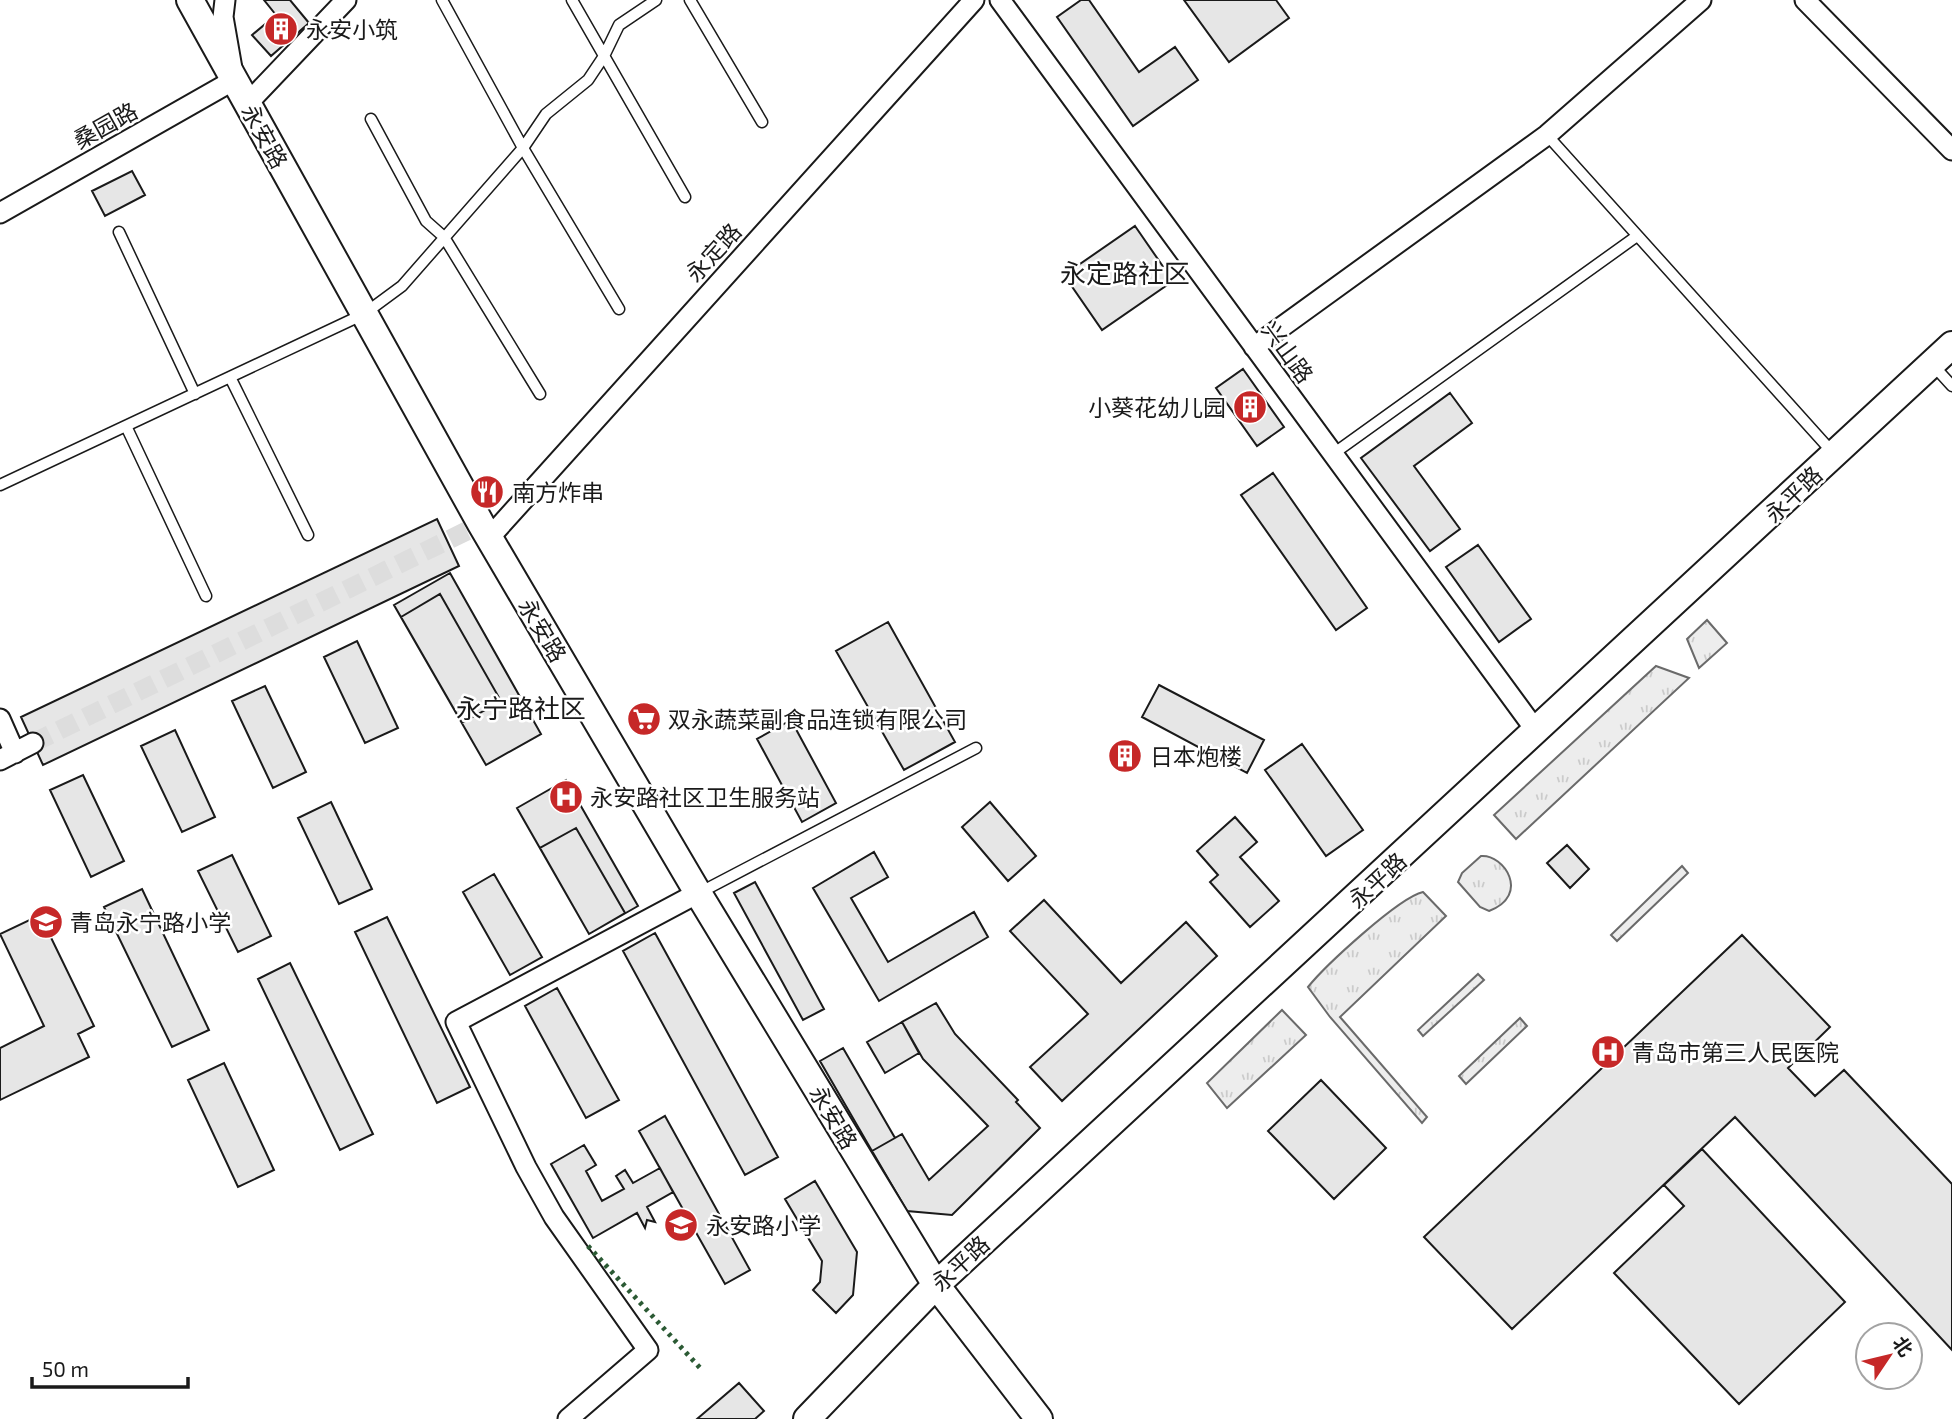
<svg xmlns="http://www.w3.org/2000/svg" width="1952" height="1419" viewBox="0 0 1952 1419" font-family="'Exo 2','Noto Sans SC',sans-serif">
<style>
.grass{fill:url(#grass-tufts);stroke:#6a6a6a;stroke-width:2}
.building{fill:#e6e6e6;stroke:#1a1a1a;stroke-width:2}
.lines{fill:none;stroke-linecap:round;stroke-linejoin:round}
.street-tunnel{stroke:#ddd;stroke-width:19;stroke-dasharray:19 10;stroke-linecap:butt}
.lane-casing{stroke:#1a1a1a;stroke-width:13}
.street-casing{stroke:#1a1a1a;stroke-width:23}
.secondary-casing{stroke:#1a1a1a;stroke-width:30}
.lane{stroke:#fff;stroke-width:10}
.street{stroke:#fff;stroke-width:19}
.secondary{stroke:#fff;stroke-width:26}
.hedge{stroke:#2b5a34;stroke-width:5;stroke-dasharray:3.5 5;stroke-linecap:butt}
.labels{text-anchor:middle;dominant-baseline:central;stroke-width:5;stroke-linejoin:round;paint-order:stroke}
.poi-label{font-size:23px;fill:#1a1a1a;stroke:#fff;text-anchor:start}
.street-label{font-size:23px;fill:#1a1a1a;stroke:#fff}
.quarter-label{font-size:26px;fill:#1a1a1a;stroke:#fff}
</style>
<defs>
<pattern id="grass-tufts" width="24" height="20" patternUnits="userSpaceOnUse" patternTransform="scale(1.75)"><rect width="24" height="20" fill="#ededed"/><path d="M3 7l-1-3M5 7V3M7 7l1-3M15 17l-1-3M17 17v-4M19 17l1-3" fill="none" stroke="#cbcbcb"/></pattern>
</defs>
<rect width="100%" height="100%" fill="#fff"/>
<path class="grass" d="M 1707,620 L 1727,643 L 1699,668 L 1687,639 Z
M 1656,666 L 1689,678 L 1516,839 L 1494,815 Z
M 1481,856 C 1504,854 1531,895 1489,911 L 1480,907 L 1458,882 L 1462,873 Z
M 1682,866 L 1688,873 L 1617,941 L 1611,935 Z
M 1423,892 L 1446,916 L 1340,1017 L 1427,1117 L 1422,1123 L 1330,1017 L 1308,987 C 1325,966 1398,898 1423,892 Z
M 1478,974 L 1484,980 L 1423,1036 L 1418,1030 Z
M 1282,1010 L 1306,1035 L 1227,1108 L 1207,1083 Z
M 1520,1018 L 1527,1026 L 1466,1084 L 1459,1076 Z"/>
<path class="building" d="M 264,0 L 290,0 L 309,23 L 271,56 L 252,35 L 276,15 Z
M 1081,0 L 1089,0 L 1139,72 L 1175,47 L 1198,80 L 1133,126 L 1057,17 Z
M 1184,0 L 1276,0 L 1289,18 L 1229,62 Z
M 132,171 L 145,195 L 105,216 L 92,191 Z
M 1135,226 L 1173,281 L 1102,330 L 1064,275 Z
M 1243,369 L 1284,427 L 1257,446 L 1216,388 Z
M 1450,393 L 1472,423 L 1414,466 L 1460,529 L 1430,551 L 1361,458 Z
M 1273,473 L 1367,608 L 1336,630 L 1241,495 Z
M 437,519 L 459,566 L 43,765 L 21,717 Z
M 1478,545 L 1531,619 L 1499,642 L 1446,567 Z
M 450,573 L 541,734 L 486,765 L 394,605 Z
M 440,594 L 501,701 L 462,723 L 401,617 Z
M 888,622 L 955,742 L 904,770 L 836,651 Z
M 357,641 L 398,728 L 365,743 L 324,657 Z
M 1159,685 L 1264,740 L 1247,773 L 1142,717 Z
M 265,686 L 306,772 L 273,788 L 232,701 Z
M 791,720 L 836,803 L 802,822 L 757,739 Z
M 175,730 L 215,817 L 182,832 L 141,746 Z
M1111 756a14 14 0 1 1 28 0a14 14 0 1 1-28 0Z
M 1302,744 L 1363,830 L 1326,856 L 1265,770 Z
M 83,775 L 124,861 L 91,877 L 50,790 Z
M 566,780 L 638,906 L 589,934 L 517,808 Z
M 331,802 L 372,889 L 339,904 L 298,818 Z
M 990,802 L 1036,856 L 1008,881 L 962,827 Z
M 1235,817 L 1257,842 L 1240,857 L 1279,901 L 1250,927 L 1210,882 L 1218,875 L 1197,851 Z
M 576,828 L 625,913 L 589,934 L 540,848 Z
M 1567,845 L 1589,869 L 1570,888 L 1547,863 Z
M 874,852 L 888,877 L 851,898 L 888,962 L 974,912 L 988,937 L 879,1001 L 813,888 Z
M 232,855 L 271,936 L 238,952 L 198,871 Z
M 494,874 L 542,957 L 510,975 L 463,892 Z
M 755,882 L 824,1009 L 803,1020 L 734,893 Z
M 142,889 L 209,1030 L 172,1047 L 104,907 Z
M 1044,900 L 1121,983 L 1186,922 L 1217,956 L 1062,1101 L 1030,1067 L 1088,1014 L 1010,931 Z
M 40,915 L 94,1026 L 78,1034 L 89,1057 L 0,1100 L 0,1048 L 44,1026 L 0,934 Z
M 387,917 L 470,1087 L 437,1103 L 355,932 Z
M 655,933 L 778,1157 L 745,1175 L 623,951 Z
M 1742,935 L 1830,1027 L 1788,1068 L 1815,1096 L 1844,1070 L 1952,1184 L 1952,1350 L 1735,1117 L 1512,1329 L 1424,1237 Z
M 290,963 L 373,1134 L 340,1150 L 258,979 Z
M 557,988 L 619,1100 L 586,1118 L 525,1006 Z
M 936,1003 L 955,1034 L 1018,1100 L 1016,1102 L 1040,1128 L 952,1215 L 907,1211 L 872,1151 L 902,1134 L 929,1180 L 988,1126 L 923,1059 L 902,1022 Z
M 902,1022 L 919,1053 L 885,1073 L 867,1042 Z
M 843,1048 L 895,1138 L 872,1151 L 820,1061 Z
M 224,1063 L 274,1170 L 238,1187 L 188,1080 Z
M 1321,1080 L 1386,1148 L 1334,1199 L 1268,1131 Z
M 665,1116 L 750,1270 L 725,1284 L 639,1131 Z
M 584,1145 L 596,1165 L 586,1171 L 602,1201 L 624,1189 L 616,1176 L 625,1170 L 633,1183 L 660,1168 L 673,1192 L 647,1207 L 655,1222 L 647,1220 L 645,1228 L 637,1213 L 593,1238 L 551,1164 Z
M 1702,1149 L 1845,1302 L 1739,1404 L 1614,1273 L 1684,1206 L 1664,1185 Z
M 815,1181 L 857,1252 L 853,1295 L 836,1313 L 813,1290 L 820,1282 L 822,1261 L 785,1199 Z
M 739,1383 L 764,1411 L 755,1419 L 697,1419 Z"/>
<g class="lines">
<path class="street-tunnel" d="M 33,743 L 481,524"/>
<g class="lane-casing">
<path id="lane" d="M 442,0 L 523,148 L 619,309
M 572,0 L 685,197
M 690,0 L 762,122
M 371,119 L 426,221 L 444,237 L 540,394
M 1547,135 L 1834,454
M 119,232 L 195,394
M 1932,364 L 1952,386
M 230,377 L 308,535
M 126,426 L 206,596
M 1333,454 L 1637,236
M 0,485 L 364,314 L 402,286 L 523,148 L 546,114 L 588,80 L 604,56 L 619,25 L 656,0
M 699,893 L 976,748"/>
</g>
<g class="street-casing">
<path id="street" d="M 1000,0 L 1537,732
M 1805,0 L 1952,150
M 247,104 L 346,0
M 0,213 L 234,80 L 223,17 L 225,0
M 1254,347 L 1547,135 L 1701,0
M 489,538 L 974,0
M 0,719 L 15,753
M 0,760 L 33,743
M 568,1419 L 648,1350 L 554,1217 L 526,1167 L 456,1022 L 698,893"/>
</g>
<g class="secondary-casing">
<path id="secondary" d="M 190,0 L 481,524 L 698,893 L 936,1285 L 1039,1419
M 807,1419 L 936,1285 L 1952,345"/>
</g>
<use href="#lane" class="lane"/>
<use href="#street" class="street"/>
<use href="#secondary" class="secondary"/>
<path class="hedge" d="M 588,1246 L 702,1370"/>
</g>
<defs>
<g id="building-disc" transform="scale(1.75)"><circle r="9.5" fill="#c62828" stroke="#fff"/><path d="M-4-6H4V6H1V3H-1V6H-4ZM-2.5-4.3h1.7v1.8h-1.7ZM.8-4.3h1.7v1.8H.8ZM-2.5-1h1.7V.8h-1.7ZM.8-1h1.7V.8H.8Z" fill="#fff"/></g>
<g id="restaurant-disc" transform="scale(1.75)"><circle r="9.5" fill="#c62828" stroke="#fff"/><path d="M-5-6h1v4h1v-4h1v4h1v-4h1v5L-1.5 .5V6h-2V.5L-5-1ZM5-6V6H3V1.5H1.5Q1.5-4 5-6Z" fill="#fff"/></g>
<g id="supermarket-disc" transform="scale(1.75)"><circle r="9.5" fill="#c62828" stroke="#fff"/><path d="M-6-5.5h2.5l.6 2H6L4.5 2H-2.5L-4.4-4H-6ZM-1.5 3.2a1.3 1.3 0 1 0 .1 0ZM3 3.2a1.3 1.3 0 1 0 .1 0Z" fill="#fff"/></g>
<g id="hospital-disc" transform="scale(1.75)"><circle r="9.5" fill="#c62828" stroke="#fff"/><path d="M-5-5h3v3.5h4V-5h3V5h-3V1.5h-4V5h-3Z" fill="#fff"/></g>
<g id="school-disc" transform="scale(1.75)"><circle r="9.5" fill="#c62828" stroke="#fff"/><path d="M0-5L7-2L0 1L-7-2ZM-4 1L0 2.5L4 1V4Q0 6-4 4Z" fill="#fff"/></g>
</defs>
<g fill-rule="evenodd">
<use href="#building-disc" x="281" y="29"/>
<use href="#building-disc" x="1250" y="407"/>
<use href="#restaurant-disc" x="487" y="492"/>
<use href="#supermarket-disc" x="644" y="719"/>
<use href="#building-disc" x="1125" y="756"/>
<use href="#hospital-disc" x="566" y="797"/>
<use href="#school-disc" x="46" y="922"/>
<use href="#hospital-disc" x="1608" y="1052"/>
<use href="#school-disc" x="681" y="1225"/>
</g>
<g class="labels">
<g class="poi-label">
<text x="306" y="29">永安小筑</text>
<text x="1226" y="407" text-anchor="end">小葵花幼儿园</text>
<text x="512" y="492">南方炸串</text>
<text x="668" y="719">双永蔬菜副食品连锁有限公司</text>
<text x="1150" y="756">日本炮楼</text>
<text x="590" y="797">永安路社区卫生服务站</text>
<text x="70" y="922">青岛永宁路小学</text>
<text x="1632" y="1052">青岛市第三人民医院</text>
<text x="706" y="1225">永安路小学</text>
</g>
<g class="street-label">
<text transform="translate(105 125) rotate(-29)">桑园路</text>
<text transform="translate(265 136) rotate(61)">永安路</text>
<text transform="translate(713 252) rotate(-48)">永定路</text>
<text transform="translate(1288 352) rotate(54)">兴山路</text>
<text transform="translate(1793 494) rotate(-44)">永平路</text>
<text transform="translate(543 630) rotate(59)">永安路</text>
<text transform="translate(1377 880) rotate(-43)">永平路</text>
<text transform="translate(834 1117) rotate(59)">永安路</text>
<text transform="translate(960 1263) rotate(-43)">永平路</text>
</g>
<g class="quarter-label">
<text x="1125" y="272">永定路社区</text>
<text x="521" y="707">永宁路社区</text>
</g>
</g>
<g transform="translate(1889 1356) rotate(55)"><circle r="33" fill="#ffffff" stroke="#a3a3a3" stroke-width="2"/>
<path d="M0-5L12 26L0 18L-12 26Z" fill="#c62828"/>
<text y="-10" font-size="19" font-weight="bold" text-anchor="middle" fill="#1a1a1a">北</text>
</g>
<path d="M32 1377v10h156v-10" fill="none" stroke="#1a1a1a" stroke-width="3.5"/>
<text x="42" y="1377" font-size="21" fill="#1a1a1a" stroke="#ffffff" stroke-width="5" paint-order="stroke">50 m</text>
</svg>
